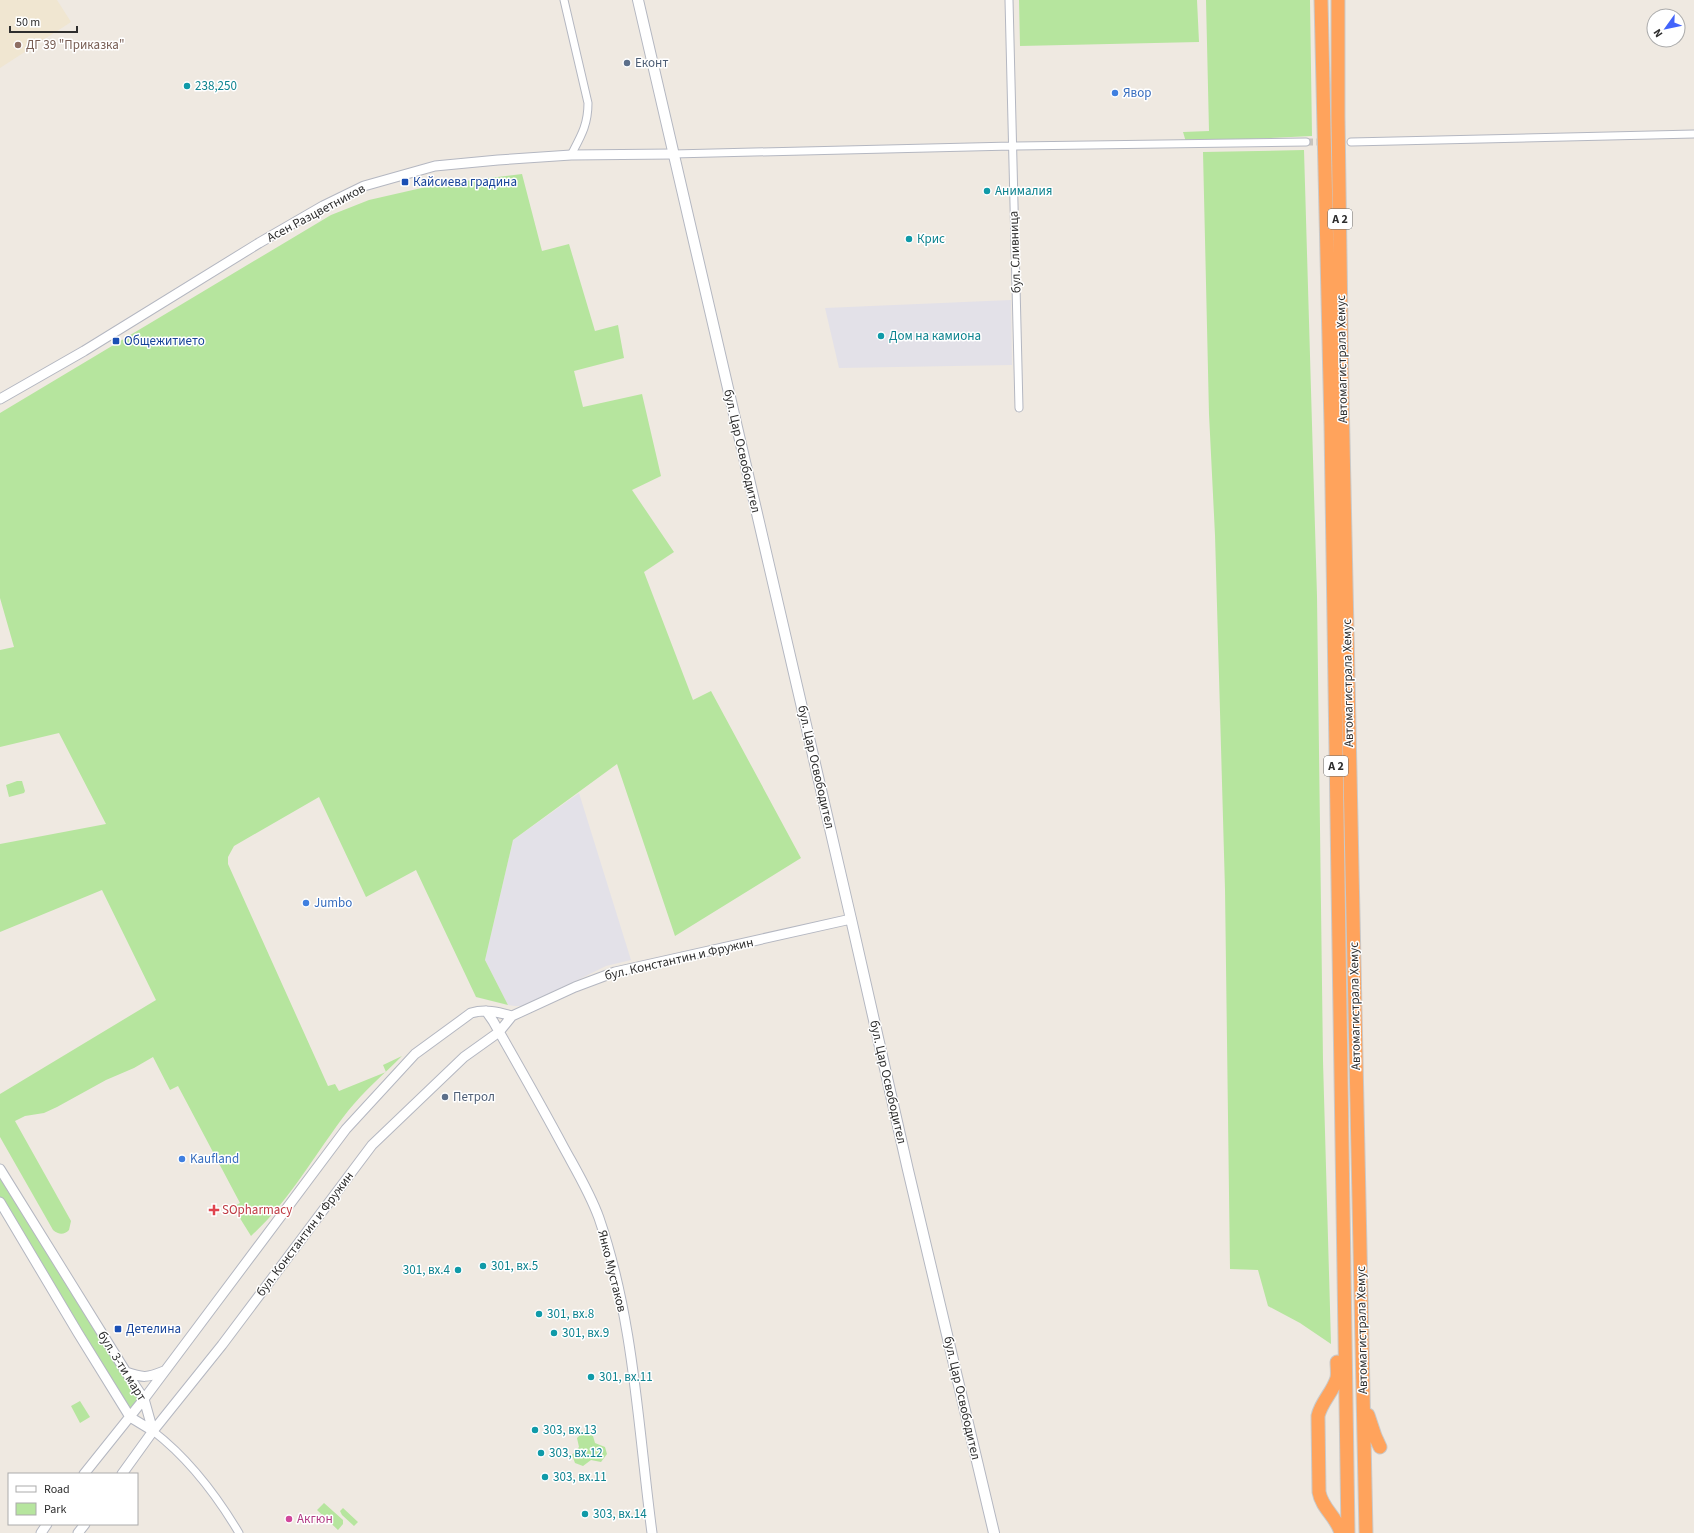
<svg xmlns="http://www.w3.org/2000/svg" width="1694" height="1533" viewBox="0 0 1694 1533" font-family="'Source Sans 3',sans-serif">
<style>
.industrial{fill:#e3e1e8}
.education{fill:#f0e6d1}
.green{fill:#b6e59e}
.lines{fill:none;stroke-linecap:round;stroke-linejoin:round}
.minor-tunnel{stroke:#c8c4bd;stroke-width:7;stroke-dasharray:7 3.5;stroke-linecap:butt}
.minor-casing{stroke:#b4b7c1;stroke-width:9}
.tertiary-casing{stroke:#b4b7c1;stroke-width:11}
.secondary-casing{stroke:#b4b7c1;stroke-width:12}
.motorway-casing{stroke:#c9c9c9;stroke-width:15}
.minor{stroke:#fff;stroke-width:7}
.tertiary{stroke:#fff;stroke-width:9}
.secondary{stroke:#fff;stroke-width:10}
.motorway{stroke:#ffa35c;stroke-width:13}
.education-dot{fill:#8d6e63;stroke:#fff;stroke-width:1.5}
.service-dot{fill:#5c6f8a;stroke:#fff;stroke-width:1.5}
.culture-dot{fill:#0f9aa8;stroke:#fff;stroke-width:1.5}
.shop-dot{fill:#3f7fe0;stroke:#fff;stroke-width:1.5}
.transit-dot{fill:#1a4fb4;stroke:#fff;stroke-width:1.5}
.health-dot{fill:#e0444e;stroke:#fff;stroke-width:1.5}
.hotel-dot{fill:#d1479c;stroke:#fff;stroke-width:1.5}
.labels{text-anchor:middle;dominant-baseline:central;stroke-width:3;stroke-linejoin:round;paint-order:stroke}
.shield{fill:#fff;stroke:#6d6d6d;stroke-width:1}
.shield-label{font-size:12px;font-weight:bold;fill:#2e2e2e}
.education-label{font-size:13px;fill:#785e54;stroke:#fff;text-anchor:start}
.service-label{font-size:13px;fill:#4e5e75;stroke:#fff;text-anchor:start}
.culture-label{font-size:13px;fill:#0d838f;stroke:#fff;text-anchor:start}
.shop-label{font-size:13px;fill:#366cbe;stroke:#fff;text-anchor:start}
.transit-label{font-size:13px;fill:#164399;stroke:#fff;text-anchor:start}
.street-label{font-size:13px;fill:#2e2e2e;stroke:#fff}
.health-label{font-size:13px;fill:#be3a42;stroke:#fff;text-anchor:start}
.hotel-label{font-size:13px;fill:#b23c85;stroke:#fff;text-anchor:start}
</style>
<rect width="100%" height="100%" fill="#efe9e1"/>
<path class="industrial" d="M 1011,300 L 1012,365 L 839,368 L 825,308 Z
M 579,793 L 631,960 L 606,966 L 525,1006 L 515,1006 L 508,1005 L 485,960 L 513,840 Z"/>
<path class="education" d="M 0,0 L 57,0 L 71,22 L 0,68 Z"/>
<path class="green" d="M 1019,0 L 1197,0 L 1199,42 L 1020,46 Z
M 1206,0 L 1310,0 L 1312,136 L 1186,142 L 1183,132 L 1209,131 Z
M 1304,150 L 1317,596 L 1323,1061 L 1331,1344 L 1300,1323 L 1268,1306 L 1258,1270 L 1230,1269 L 1225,889 L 1215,535 L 1209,414 L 1203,152 Z
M 522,174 L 542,251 L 569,244 L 595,331 L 618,325 L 624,358 L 574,371 L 583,407 L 642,394 L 661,476 L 632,490 L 674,552 L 644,572 L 693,700 L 711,691 L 801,858 L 675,936 L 617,764 L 513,840 L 485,960 L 508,1005 L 476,997 L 416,870 L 366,897 L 319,797 L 234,846 L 228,857 L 228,864 L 328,1086 L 335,1084 L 339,1091 L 386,1072 L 383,1065 L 402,1056 C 384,1074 364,1091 348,1111 C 316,1152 290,1201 251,1236 L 233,1207 L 240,1203 L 178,1086 L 170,1090 L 153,1057 L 134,1068 L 106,1080 L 57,1107 L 44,1113 L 25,1116 L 15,1121 L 71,1221 L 69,1230 C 64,1235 59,1235 53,1230 L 0,1137 L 0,1094 L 156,1000 L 102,890 L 0,932 L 0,844 L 106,824 L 59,733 L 0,747 L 0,650 L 14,647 L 0,598 L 0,413 L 331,215 L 369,200 L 439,184 Z
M 17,781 L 22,781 L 25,791 L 24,793 L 9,797 L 6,785 Z
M 0,1169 L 144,1399 L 130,1417 L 0,1202 Z
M 80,1401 L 90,1417 L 80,1423 L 71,1406 Z
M 584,1431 L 593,1436 L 595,1443 L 605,1447 L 607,1454 L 601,1462 L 591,1460 L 583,1466 L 575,1463 L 572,1455 L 579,1447 L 577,1438 Z
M 324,1503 L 343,1520 L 343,1524 L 338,1530 L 317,1510 Z
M 343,1508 L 358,1522 L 354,1526 L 342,1515 L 340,1511 Z"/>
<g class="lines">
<path class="minor-tunnel" d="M 1306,142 L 1326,142"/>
<g class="minor-casing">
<path id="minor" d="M 564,0 L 588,103 C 588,125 581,136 571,155
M 1009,0 L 1019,408
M 1351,142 L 1694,134
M 673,154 L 1012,146 L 1306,142
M 153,1431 C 188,1458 217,1496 239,1533"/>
</g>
<g class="tertiary-casing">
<path id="tertiary" d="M 0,399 L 84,351 L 259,243 L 323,206 L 364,186 L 435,166 L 498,160 L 571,155 L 673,154
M 486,1011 L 493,1021 C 517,1063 541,1105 564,1148 C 576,1170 590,1193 599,1218 C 634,1320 638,1427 652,1533
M 0,1169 L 126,1372 L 144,1399 L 153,1431
M 0,1202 L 78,1333 L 130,1417 L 153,1431
M 126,1372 C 143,1378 147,1378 164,1371
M 84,1474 L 144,1399 L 346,1129 L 415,1054 L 471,1013 C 485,1009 498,1012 512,1016
M 122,1474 L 153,1431 L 222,1345 L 372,1145 L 464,1057 L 499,1032 L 512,1016 L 575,987 L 615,972 L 851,919
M 41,1533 L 47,1524
M 78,1533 L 85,1524"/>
</g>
<g class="secondary-casing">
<path id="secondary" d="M 638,0 L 851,919 L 908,1170 L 994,1533"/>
</g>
<g class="motorway-casing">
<path id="motorway" d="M 1321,0 L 1331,425 L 1348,1533
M 1338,0 L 1338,117 L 1342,394 L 1366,1533
M 1337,1362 C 1337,1367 1338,1373 1337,1378 C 1333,1392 1321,1402 1318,1416 L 1319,1492 C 1322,1509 1337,1517 1341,1533
M 1368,1415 L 1375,1436 L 1380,1447"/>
</g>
<use href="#minor" class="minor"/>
<use href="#tertiary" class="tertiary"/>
<use href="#secondary" class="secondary"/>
<use href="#motorway" class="motorway"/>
</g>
<circle class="education-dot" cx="18" cy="45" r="4"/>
<g class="service-dot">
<circle cx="627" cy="63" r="4"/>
<circle cx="445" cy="1097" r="4"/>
</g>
<g class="culture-dot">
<circle cx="187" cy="86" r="4"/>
<circle cx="987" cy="191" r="4"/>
<circle cx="909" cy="239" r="4"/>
<circle cx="881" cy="336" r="4"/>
<circle cx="483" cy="1266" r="4"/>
<circle cx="458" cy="1270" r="4"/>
<circle cx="539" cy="1314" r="4"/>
<circle cx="554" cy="1333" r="4"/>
<circle cx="591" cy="1377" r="4"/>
<circle cx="535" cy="1430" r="4"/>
<circle cx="541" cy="1453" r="4"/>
<circle cx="545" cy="1477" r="4"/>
<circle cx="585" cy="1514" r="4"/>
</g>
<g class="shop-dot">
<circle cx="1115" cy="93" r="4"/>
<circle cx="306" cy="903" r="4"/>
<circle cx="182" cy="1159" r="4"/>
</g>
<g class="transit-dot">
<rect x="401" y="178" width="8" height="8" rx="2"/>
<rect x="112" y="337" width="8" height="8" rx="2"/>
<rect x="114" y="1325" width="8" height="8" rx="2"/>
</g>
<path class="health-dot" d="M212 1204h4v4h4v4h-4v4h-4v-4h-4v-4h4z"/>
<circle class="hotel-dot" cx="289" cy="1519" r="4"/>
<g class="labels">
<g class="shield">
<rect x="1328" y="209" width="24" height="20" rx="3"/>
<rect x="1324" y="756" width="24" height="20" rx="3"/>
</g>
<g class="shield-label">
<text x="1340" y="219">A 2</text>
<text x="1336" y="766">A 2</text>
</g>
<g class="education-label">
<text x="26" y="45">ДГ 39 "Приказка"</text>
</g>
<g class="service-label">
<text x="635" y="63">Еконт</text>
<text x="453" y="1097">Петрол</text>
</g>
<g class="culture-label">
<text x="195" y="86">238,250</text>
<text x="995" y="191">Анималия</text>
<text x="917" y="239">Крис</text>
<text x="889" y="336">Дом на камиона</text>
<text x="491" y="1266">301, вх.5</text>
<text x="450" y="1270" text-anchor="end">301, вх.4</text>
<text x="547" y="1314">301, вх.8</text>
<text x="562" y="1333">301, вх.9</text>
<text x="599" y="1377">301, вх.11</text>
<text x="543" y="1430">303, вх.13</text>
<text x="549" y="1453">303, вх.12</text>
<text x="553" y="1477">303, вх.11</text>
<text x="593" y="1514">303, вх.14</text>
</g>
<g class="shop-label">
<text x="1123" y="93">Явор</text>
<text x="314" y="903">Jumbo</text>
<text x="190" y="1159">Kaufland</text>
</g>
<g class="transit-label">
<text x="413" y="182">Кайсиева градина</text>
<text x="124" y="341">Общежитието</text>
<text x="126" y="1329">Детелина</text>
</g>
<g class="street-label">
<text transform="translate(316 213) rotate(-28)">Асен Разцветников</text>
<text transform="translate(1015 252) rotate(-92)">бул. Сливница</text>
<text transform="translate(1342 359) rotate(-91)">Автомагистрала Хемус</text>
<text transform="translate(742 451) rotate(77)">бул. Цар Освободител</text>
<text transform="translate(1348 683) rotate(-91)">Автомагистрала Хемус</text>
<text transform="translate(816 767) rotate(77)">бул. Цар Освободител</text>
<text transform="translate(679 959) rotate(-13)">бул. Константин и Фружин</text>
<text transform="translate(1355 1006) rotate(-91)">Автомагистрала Хемус</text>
<text transform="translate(888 1082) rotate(77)">бул. Цар Освободител</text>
<text transform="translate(305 1234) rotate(-53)">бул. Константин и Фружин</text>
<text transform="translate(612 1271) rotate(76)">Янко Мустаков</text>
<text transform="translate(1362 1330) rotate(-91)">Автомагистрала Хемус</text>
<text transform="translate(122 1366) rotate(58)">бул. 3-ти март</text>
<text transform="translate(962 1398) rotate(77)">бул. Цар Освободител</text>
</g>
<g class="health-label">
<text x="222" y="1210">SOpharmacy</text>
</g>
<g class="hotel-label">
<text x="297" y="1519">Акгюн</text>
</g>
</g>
<rect x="8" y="1473" width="130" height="52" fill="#ffffff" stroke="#ababab"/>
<rect x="16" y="1486" width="20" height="6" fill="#ffffff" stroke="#ababab"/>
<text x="44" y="1493" font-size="12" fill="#2e2e2e">Road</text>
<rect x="16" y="1503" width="20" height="12" fill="#b6e59e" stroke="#ababab"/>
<text x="44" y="1513" font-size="12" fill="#2e2e2e">Park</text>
<g transform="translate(1666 28) rotate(237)"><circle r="19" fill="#ffffff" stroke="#ababab"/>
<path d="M0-3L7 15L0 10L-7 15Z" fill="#4264fb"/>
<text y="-6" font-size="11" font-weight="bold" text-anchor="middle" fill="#2e2e2e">N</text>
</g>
<path d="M10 26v6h67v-6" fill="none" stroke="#2e2e2e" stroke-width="2"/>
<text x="16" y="26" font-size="12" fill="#2e2e2e" stroke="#ffffff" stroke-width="3" paint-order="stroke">50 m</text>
</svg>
